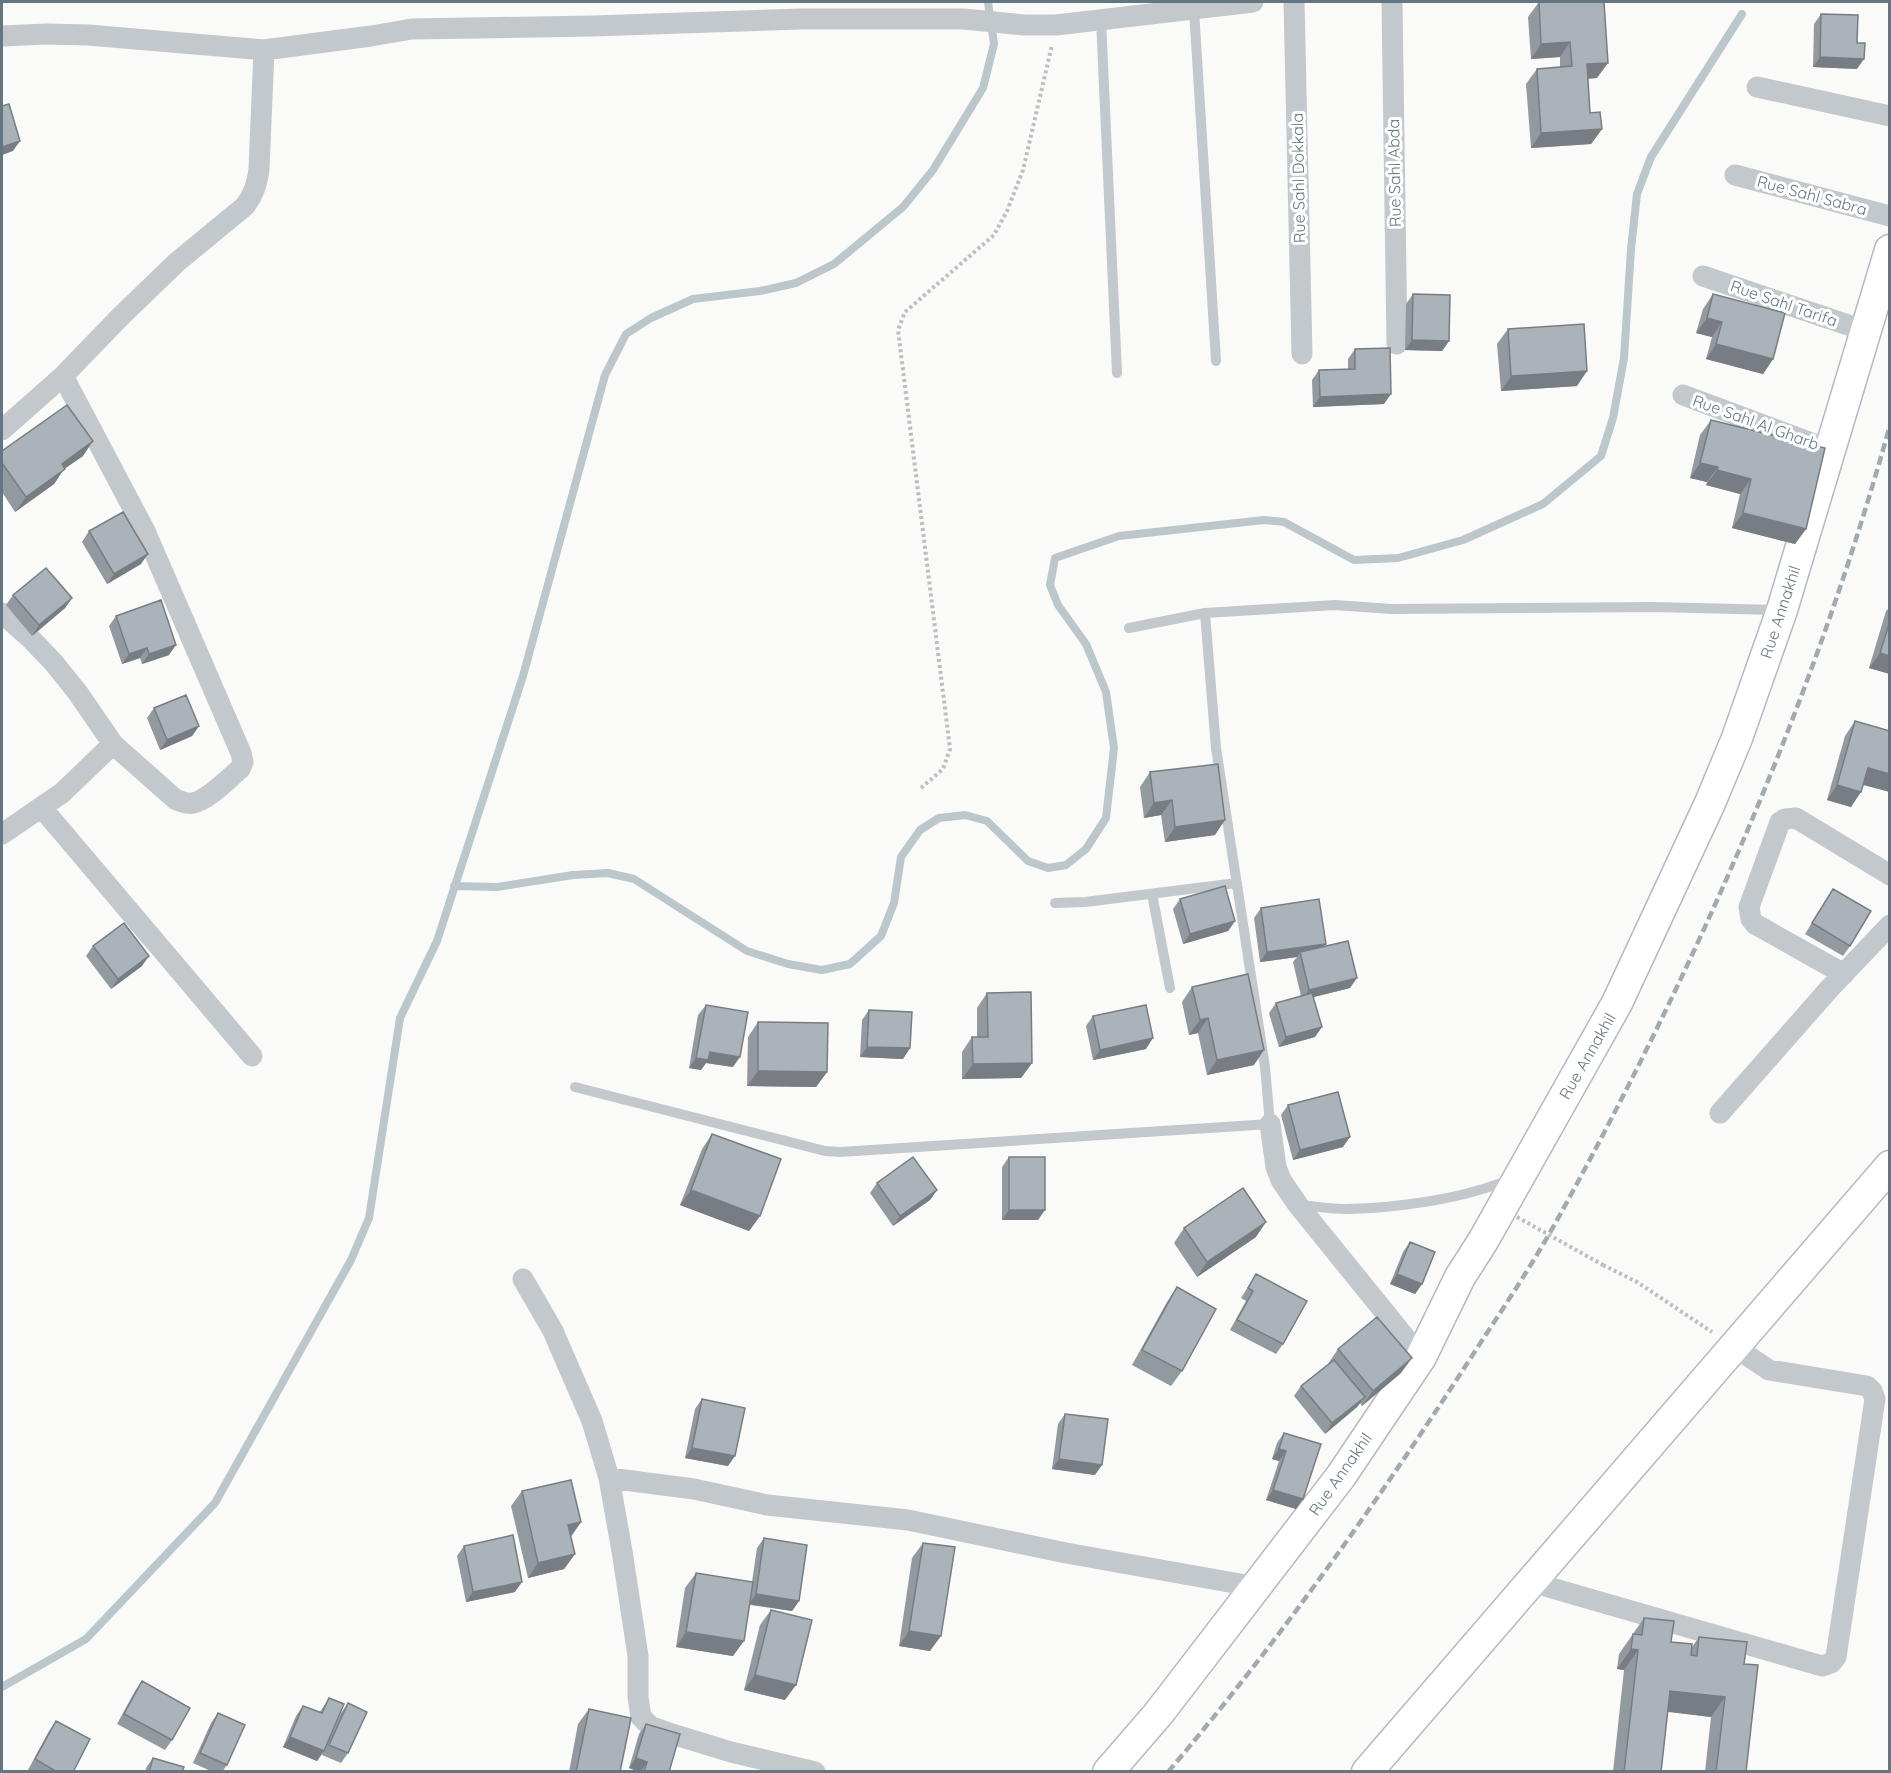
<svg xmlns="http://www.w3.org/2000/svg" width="1891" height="1773" viewBox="0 0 1891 1773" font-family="Quicksand,sans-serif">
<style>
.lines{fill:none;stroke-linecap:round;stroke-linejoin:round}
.stream{stroke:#bbc7cb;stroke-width:8}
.secondary-casing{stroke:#b3babf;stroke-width:33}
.path{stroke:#bbbfc2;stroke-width:4;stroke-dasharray:3 3;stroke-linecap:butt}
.lane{stroke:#c3c8cc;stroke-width:10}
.street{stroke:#c3c8cc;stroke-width:21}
.secondary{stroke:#fff;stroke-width:30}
.rail{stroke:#a2aab0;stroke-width:4.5;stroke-dasharray:9 4.5;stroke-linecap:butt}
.path-bridge{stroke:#bbbfc2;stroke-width:4;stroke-dasharray:3 3;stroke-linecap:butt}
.wall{fill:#929a9f}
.shaded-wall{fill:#777d82}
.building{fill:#aab3b9;stroke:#777d82;stroke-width:1.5}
.labels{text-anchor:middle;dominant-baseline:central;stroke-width:6;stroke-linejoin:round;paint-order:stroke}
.street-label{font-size:16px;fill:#657683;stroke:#fff}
</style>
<rect width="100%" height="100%" fill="#fafaf8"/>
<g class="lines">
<path class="stream" d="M 454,886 L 497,887 L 573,875 L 608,873 L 634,879 L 747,951 L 788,964 L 822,970 L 850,964 L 881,936 L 894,903 L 901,857 L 920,830 L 939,818 L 965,815 L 987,821 L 1028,861 L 1048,868 L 1066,865 L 1086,849 L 1106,818 L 1114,748 L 1106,692 L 1086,644 L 1058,605 L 1050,585 L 1055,558 L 1119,536 L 1264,520 L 1284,522 L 1354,560 L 1398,558 L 1463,540 L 1543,504 L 1601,456 L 1613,418 L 1624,358 L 1631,249 L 1637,194 L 1651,157 L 1742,14
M 2,1687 L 86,1639 L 215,1503 L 351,1260 L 369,1218 L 400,1018 L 437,941 L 523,676 L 605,375 L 626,334 L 651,318 L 693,299 L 760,291 L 796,283 L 834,264 L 903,207 L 933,170 L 983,88 L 994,44 L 988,2"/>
<g class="secondary-casing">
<path id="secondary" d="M 1108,1772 L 1159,1713 L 1341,1476 L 1421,1357 L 1460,1277 L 1483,1241 L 1617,1003 L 1710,803 L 1737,738 L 1782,610 L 1890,250
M 1367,1772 L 1890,1166"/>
</g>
<path class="path" d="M 921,788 L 943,769 L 950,749 L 898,330 L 905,312 L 994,235 L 1007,211 L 1023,170 L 1052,45
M 1603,1265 L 1637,1282 L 1712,1332"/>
<path class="lane" d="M 1194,10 L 1216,361
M 1101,20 L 1117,373
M 1129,628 L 1205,613 L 1335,605 L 1391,609 L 1653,607 L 1778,610
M 1152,894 L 1170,988
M 1055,903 L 1085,902 L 1237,883
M 575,1087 L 825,1151 L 840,1152 L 1270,1124 L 1265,1067 L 1216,748 L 1205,613
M 1299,1205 C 1315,1206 1330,1209 1346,1209 C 1398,1208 1463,1199 1511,1179"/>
<path class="street" d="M 1294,2 L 1302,354
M 1392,2 L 1397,344
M 2,36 L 47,34 L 88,35 L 264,50 L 371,36 L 412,29 L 593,26 L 801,19 L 964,19 L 1024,25 L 1056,25 L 1253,2
M 1757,87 L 1890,116
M 1735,175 L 1890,216
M 1703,276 L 1866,331
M 1683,395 L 1830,450
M 2,430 L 63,376 L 120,317 L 177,262 L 245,206 C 254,194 257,184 259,169 L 264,50
M 2,613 L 32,640 L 54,663 L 78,693 L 113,744 L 175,799 C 181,802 186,804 193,803 C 208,800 228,779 240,769 L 243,762 L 241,753 L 145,531 L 63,376
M 42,808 L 252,1056
M 2,834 L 62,793 L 113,744
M 1844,974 L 1755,924 L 1751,919 L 1749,907 L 1780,822 L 1785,819 L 1796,818 L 1890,875
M 1720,1113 L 1830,988 L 1890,925
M 1270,1124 L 1276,1167 L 1281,1180 L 1298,1205 L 1421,1357
M 523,1279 L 553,1331 L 592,1421 L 609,1478 L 622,1551 L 638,1656 L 638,1697 L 641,1717 L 650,1726 L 669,1733 L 731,1752 L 815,1772
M 609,1478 L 694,1489 L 767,1505 L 908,1520 L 1066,1553 L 1257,1587
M 1531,1582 L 1822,1666 L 1831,1663 L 1836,1657 L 1875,1399 L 1872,1391 L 1867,1386 L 1769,1370 L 1733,1346"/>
<use href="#secondary" class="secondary"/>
<path class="rail" d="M 1168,1772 C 1275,1646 1371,1511 1461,1373 C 1493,1323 1527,1274 1556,1222 C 1695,970 1813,703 1890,425"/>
<path class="path-bridge" d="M 1517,1217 L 1603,1265"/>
</g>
<path class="wall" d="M 1539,2 L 1597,78 L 1588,79 L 1590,113 L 1602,129 L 1591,144 L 1531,148 L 1526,84 L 1537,69 L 1560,67 L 1560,57 L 1531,59 L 1528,17 Z
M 1821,14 L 1857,43 L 1857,69 L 1813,67 L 1814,24 Z
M 1413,294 L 1449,341 L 1442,351 L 1405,350 L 1406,304 Z
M 1713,294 L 1773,359 L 1763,374 L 1706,359 L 1712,337 L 1696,333 L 1703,309 Z
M 1508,329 L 1577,386 L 1501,391 L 1497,344 Z
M 1355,349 L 1384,404 L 1313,407 L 1312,380 L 1319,370 L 1348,369 L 1348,359 Z
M 1711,420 L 1806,529 L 1795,544 L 1732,528 L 1740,494 L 1706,485 L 1707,482 L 1690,478 L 1700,435 Z
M 2,451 L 83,456 L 64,469 L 54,484 L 15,512 L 2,492 Z
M 89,531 L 141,564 L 107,584 L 82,542 Z
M 13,595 L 72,598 L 65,608 L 32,636 L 6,605 Z
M 1890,607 L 1890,674 L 1869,668 L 1886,611 Z
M 116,616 L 169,655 L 142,664 L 140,658 L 122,664 L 109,626 Z
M 154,708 L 199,726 L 192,736 L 160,750 L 147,718 Z
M 1855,721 L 1890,792 L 1863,785 L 1851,807 L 1827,800 L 1845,736 Z
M 1150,772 L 1215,835 L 1165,842 L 1161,815 L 1144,818 L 1140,787 Z
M 1833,889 L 1850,946 L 1843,956 L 1805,934 Z
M 1180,899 L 1235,921 L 1228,931 L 1183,944 L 1173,909 Z
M 1261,908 L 1324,946 L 1350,988 L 1313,997 L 1315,1037 L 1279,1047 L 1269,1013 L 1276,1003 L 1301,996 L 1293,962 L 1297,957 L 1260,962 L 1254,918 Z
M 93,946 L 142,966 L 111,989 L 86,956 Z
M 1192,987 L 1254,1065 L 1207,1075 L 1198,1033 L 1189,1035 L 1182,1002 Z
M 987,993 L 1032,1063 L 1021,1078 L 962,1079 L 962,1052 L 972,1037 L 977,1037 L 977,1008 Z
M 706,1005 L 733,1067 L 706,1063 L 701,1070 L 689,1068 L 698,1015 Z
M 869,1010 L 910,1048 L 903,1059 L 860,1057 L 862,1020 Z
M 1093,1016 L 1146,1049 L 1093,1060 L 1086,1026 Z
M 758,1022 L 827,1072 L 816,1087 L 747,1086 L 748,1037 Z
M 1288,1105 L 1343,1147 L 1293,1160 L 1281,1115 Z
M 712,1134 L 760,1216 L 749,1231 L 680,1205 L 702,1149 Z
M 1009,1157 L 1038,1220 L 1002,1220 L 1002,1167 Z
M 877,1183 L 937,1190 L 930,1200 L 893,1226 L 870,1193 Z
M 1184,1228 L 1256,1237 L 1197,1277 L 1174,1243 Z
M 1410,1242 L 1422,1284 L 1415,1294 L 1390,1284 L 1403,1252 Z
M 1256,1274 L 1283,1344 L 1276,1354 L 1230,1330 L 1246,1301 L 1241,1298 Z
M 1177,1287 L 1182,1371 L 1171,1386 L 1132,1365 L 1167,1302 Z
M 1338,1349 L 1401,1373 L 1362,1406 L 1360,1403 L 1357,1407 L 1325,1434 L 1294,1396 L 1301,1386 L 1328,1364 Z
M 702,1399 L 728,1466 L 685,1458 L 695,1409 Z
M 1065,1414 L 1095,1475 L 1052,1469 L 1058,1424 Z
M 1284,1433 L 1296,1509 L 1266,1500 L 1279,1461 L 1272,1459 L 1277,1443 Z
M 522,1491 L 581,1522 L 571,1537 L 575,1554 L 564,1569 L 528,1578 L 511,1506 Z
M 764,1538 L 799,1601 L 792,1611 L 750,1605 L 733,1656 L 676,1647 L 685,1588 L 696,1573 L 752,1582 L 757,1548 Z
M 923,1543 L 930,1651 L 899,1646 L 912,1558 Z
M 464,1546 L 515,1592 L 466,1602 L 457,1556 Z
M 771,1610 L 785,1700 L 744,1690 L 760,1625 Z
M 1644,1618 L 1671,1642 L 1692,1647 L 1699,1637 L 1744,1664 L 1746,1772 L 1705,1772 L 1711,1717 L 1668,1712 L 1661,1772 L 1613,1772 L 1624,1670 L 1617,1669 L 1619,1654 Z
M 142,1681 L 172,1740 L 165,1750 L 117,1724 L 135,1691 Z
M 329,1698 L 331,1735 L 341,1713 L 348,1703 L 348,1753 L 341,1763 L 322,1755 L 323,1752 L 317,1761 L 283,1747 L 296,1716 L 303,1706 L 320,1712 Z
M 589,1709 L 620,1772 L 569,1772 L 578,1724 Z
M 218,1713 L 227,1765 L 222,1772 L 213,1772 L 193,1763 L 211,1723 Z
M 56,1721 L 73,1772 L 32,1772 L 28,1770 L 49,1731 Z
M 646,1724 L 669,1772 L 640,1772 L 629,1768 L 639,1734 Z
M 153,1758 L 182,1772 L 145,1772 L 146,1768 Z"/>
<path class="shaded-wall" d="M 1570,42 L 1560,57 L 1531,59 L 1541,44 Z
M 1820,57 L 1864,59 L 1857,69 L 1813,67 Z
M 1608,63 L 1597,78 L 1576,79 L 1587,64 Z
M 1602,129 L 1591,144 L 1531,148 L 1541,133 Z
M 20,141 L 13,151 L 2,155 L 2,147 Z
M 1707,318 L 1722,322 L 1712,337 L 1696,333 Z
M 1412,340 L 1449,341 L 1442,351 L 1405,350 Z
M 1716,344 L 1773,359 L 1763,374 L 1706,359 Z
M 1587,371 L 1577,386 L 1501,391 L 1511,376 Z
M 1391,394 L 1384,404 L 1313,407 L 1320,397 Z
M 93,441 L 83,456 L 64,469 L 54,484 L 15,512 L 26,497 L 62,464 Z
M 1700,463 L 1718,467 L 1707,482 L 1690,478 Z
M 1717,470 L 1751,479 L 1740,494 L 1706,485 Z
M 1743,513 L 1806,529 L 1795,544 L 1732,528 Z
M 148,554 L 141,564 L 107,584 L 114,574 Z
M 72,598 L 65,608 L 32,636 L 39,625 Z
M 176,645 L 169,655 L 142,664 L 149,654 Z
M 147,648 L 140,658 L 122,664 L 129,654 Z
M 1880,653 L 1890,656 L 1890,674 L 1869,668 Z
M 199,726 L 192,736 L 160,750 L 167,740 Z
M 1868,768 L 1890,774 L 1890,792 L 1857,783 Z
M 1837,785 L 1861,792 L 1851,807 L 1827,800 Z
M 1172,800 L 1161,815 L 1144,818 L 1154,803 Z
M 1225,820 L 1215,835 L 1165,842 L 1175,827 Z
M 1235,921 L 1228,931 L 1183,944 L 1190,934 Z
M 1326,944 L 1319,954 L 1300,952 L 1297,957 L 1260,962 L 1267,952 Z
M 149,956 L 142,966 L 111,989 L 118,979 Z
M 1357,978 L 1350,988 L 1302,1000 L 1309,990 Z
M 1208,1018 L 1198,1033 L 1189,1035 L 1200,1020 Z
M 1322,1027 L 1315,1037 L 1279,1047 L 1286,1037 Z
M 1153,1038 L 1146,1049 L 1093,1060 L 1100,1050 Z
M 867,1047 L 910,1048 L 903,1059 L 860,1057 Z
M 1264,1050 L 1254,1065 L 1207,1075 L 1217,1060 Z
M 710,1052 L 740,1057 L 733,1067 L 706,1063 L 701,1070 L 689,1068 L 696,1058 Z
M 1032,1063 L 1021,1078 L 962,1079 L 973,1064 Z
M 758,1071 L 827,1072 L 816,1087 L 747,1086 Z
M 1350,1137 L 1343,1147 L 1293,1160 L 1300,1150 Z
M 691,1190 L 760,1216 L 749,1231 L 680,1205 Z
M 937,1190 L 930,1200 L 893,1226 L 900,1216 Z
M 1009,1210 L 1045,1210 L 1038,1220 L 1002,1220 Z
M 1266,1222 L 1256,1237 L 1197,1277 L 1207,1262 Z
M 1397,1274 L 1422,1284 L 1415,1294 L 1390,1284 Z
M 1412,1358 L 1401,1373 L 1362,1406 L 1373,1391 Z
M 1365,1397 L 1357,1407 L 1325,1434 L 1332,1423 Z
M 692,1448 L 735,1456 L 728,1466 L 685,1458 Z
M 1279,1449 L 1286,1451 L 1279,1461 L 1272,1459 Z
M 1059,1459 L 1102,1465 L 1095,1475 L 1052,1469 Z
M 1273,1490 L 1303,1499 L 1296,1509 L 1266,1500 Z
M 581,1522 L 570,1537 L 568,1525 Z
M 575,1554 L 564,1569 L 528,1578 L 538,1563 Z
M 522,1582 L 515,1592 L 466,1602 L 473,1592 Z
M 756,1594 L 799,1601 L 792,1611 L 749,1604 Z
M 909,1631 L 941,1636 L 930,1651 L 899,1646 Z
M 686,1632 L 744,1641 L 733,1656 L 676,1647 Z
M 1631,1649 L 1638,1650 L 1624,1670 L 1617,1669 Z
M 755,1675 L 796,1685 L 785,1700 L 744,1690 Z
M 1670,1691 L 1725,1697 L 1711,1717 L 1656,1710 Z
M 290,1737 L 324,1751 L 317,1761 L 283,1747 Z
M 636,1758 L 647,1762 L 640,1772 L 629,1768 Z"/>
<path class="building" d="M 1539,2 L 1604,2 L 1608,63 L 1587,64 L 1590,113 L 1600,112 L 1602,129 L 1541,133 L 1537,69 L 1572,66 L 1570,42 L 1541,44 Z
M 1821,14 L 1858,15 L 1857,43 L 1865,43 L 1864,59 L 1820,57 Z
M 9,104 L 20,141 L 2,147 L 2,106 Z
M 1413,294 L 1450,295 L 1449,341 L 1412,340 Z
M 1713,294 L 1785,313 L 1773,359 L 1716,344 L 1722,322 L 1707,318 Z
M 1584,324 L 1587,371 L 1511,376 L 1508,329 Z
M 1390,348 L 1391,394 L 1320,397 L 1319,370 L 1355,369 L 1355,349 Z
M 67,405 L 93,441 L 62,464 L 65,469 L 26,497 L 2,463 L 2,451 Z
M 1711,420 L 1825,448 L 1806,529 L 1743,513 L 1751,479 L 1717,470 L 1718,467 L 1700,463 Z
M 123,512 L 148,554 L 114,574 L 89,531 Z
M 46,568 L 72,598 L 39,625 L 13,595 Z
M 161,600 L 176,645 L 149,654 L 147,648 L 129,654 L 116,616 Z
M 1890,621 L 1890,656 L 1880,653 Z
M 186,695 L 199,726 L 167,740 L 154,708 Z
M 1855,721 L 1890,731 L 1890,774 L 1868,768 L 1861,792 L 1837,785 Z
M 1218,764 L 1225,820 L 1175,827 L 1172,800 L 1154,803 L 1150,772 Z
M 1225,886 L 1235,921 L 1190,934 L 1180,899 Z
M 1833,889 L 1871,911 L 1850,946 L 1812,923 Z
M 1319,899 L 1326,944 L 1267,952 L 1261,908 Z
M 124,923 L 149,956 L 118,979 L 93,946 Z
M 1348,941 L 1357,978 L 1309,990 L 1300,952 Z
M 1248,974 L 1264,1050 L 1217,1060 L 1208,1018 L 1200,1020 L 1192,987 Z
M 1031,992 L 1032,1063 L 973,1064 L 972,1037 L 988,1037 L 987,993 Z
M 1312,993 L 1322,1027 L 1286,1037 L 1276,1003 Z
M 706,1005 L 748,1012 L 740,1057 L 710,1052 L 708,1060 L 696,1058 Z
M 1146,1005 L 1153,1038 L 1100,1050 L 1093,1016 Z
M 869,1010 L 912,1012 L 910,1048 L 867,1047 Z
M 758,1022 L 828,1023 L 827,1072 L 758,1071 Z
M 1338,1092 L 1350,1137 L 1300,1150 L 1288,1105 Z
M 712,1134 L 781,1159 L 760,1216 L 691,1190 Z
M 913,1157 L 937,1190 L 900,1216 L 877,1183 Z
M 1009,1157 L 1045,1157 L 1045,1210 L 1009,1210 Z
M 1243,1188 L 1266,1222 L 1207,1262 L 1184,1228 Z
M 1410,1242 L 1435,1252 L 1422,1284 L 1397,1274 Z
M 1256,1274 L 1307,1301 L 1283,1344 L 1237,1320 L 1253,1291 L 1248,1288 Z
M 1177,1287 L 1216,1309 L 1182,1371 L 1142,1350 Z
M 1377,1317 L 1412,1358 L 1373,1391 L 1338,1349 Z
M 1334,1360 L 1365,1397 L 1332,1423 L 1301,1386 Z
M 702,1399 L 745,1408 L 735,1456 L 692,1448 Z
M 1065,1414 L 1108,1419 L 1102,1465 L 1059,1459 Z
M 1284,1433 L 1321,1444 L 1303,1499 L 1273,1490 L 1286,1451 L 1279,1449 Z
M 571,1480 L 581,1522 L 568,1525 L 575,1554 L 538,1563 L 522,1491 Z
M 513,1535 L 522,1582 L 473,1592 L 464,1546 Z
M 764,1538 L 807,1545 L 799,1601 L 756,1594 Z
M 923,1543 L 955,1547 L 941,1636 L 909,1631 Z
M 696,1573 L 753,1582 L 744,1641 L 686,1632 Z
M 771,1610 L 812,1620 L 796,1685 L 755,1675 Z
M 1644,1618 L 1674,1621 L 1671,1642 L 1692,1644 L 1691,1655 L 1697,1656 L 1699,1637 L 1747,1642 L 1744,1664 L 1758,1665 L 1746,1772 L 1716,1772 L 1725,1697 L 1670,1691 L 1661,1772 L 1624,1772 L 1638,1650 L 1631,1649 L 1633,1634 L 1642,1635 Z
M 142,1681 L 190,1708 L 172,1740 L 124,1714 Z
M 329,1698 L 344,1704 L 324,1751 L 290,1737 L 303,1706 L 322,1713 Z
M 348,1703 L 367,1712 L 348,1753 L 329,1745 Z
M 589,1709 L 631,1718 L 620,1772 L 576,1772 Z
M 218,1713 L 245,1725 L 227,1765 L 200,1753 Z
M 56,1721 L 90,1739 L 73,1772 L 57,1772 L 35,1759 Z
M 646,1724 L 680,1734 L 669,1772 L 644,1772 L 647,1762 L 636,1758 Z
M 153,1758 L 184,1767 L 182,1772 L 149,1772 Z"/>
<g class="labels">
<g class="street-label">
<text transform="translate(1394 173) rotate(-91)">Rue Sahl Abda</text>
<text transform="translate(1298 178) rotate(-91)">Rue Sahl Dokkala</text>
<text transform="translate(1812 195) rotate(15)">Rue Sahl Sabra</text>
<text transform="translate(1784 303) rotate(19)">Rue Sahl Tarifa</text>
<text transform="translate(1756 422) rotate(20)">Rue Sahl Al Gharb</text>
<text transform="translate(1780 612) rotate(-72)">Rue Annakhil</text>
<text transform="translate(1587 1056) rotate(-60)">Rue Annakhil</text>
<text transform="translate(1340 1474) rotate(-55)">Rue Annakhil</text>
</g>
</g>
<rect width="1891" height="1773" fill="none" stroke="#657683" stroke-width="6"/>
</svg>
